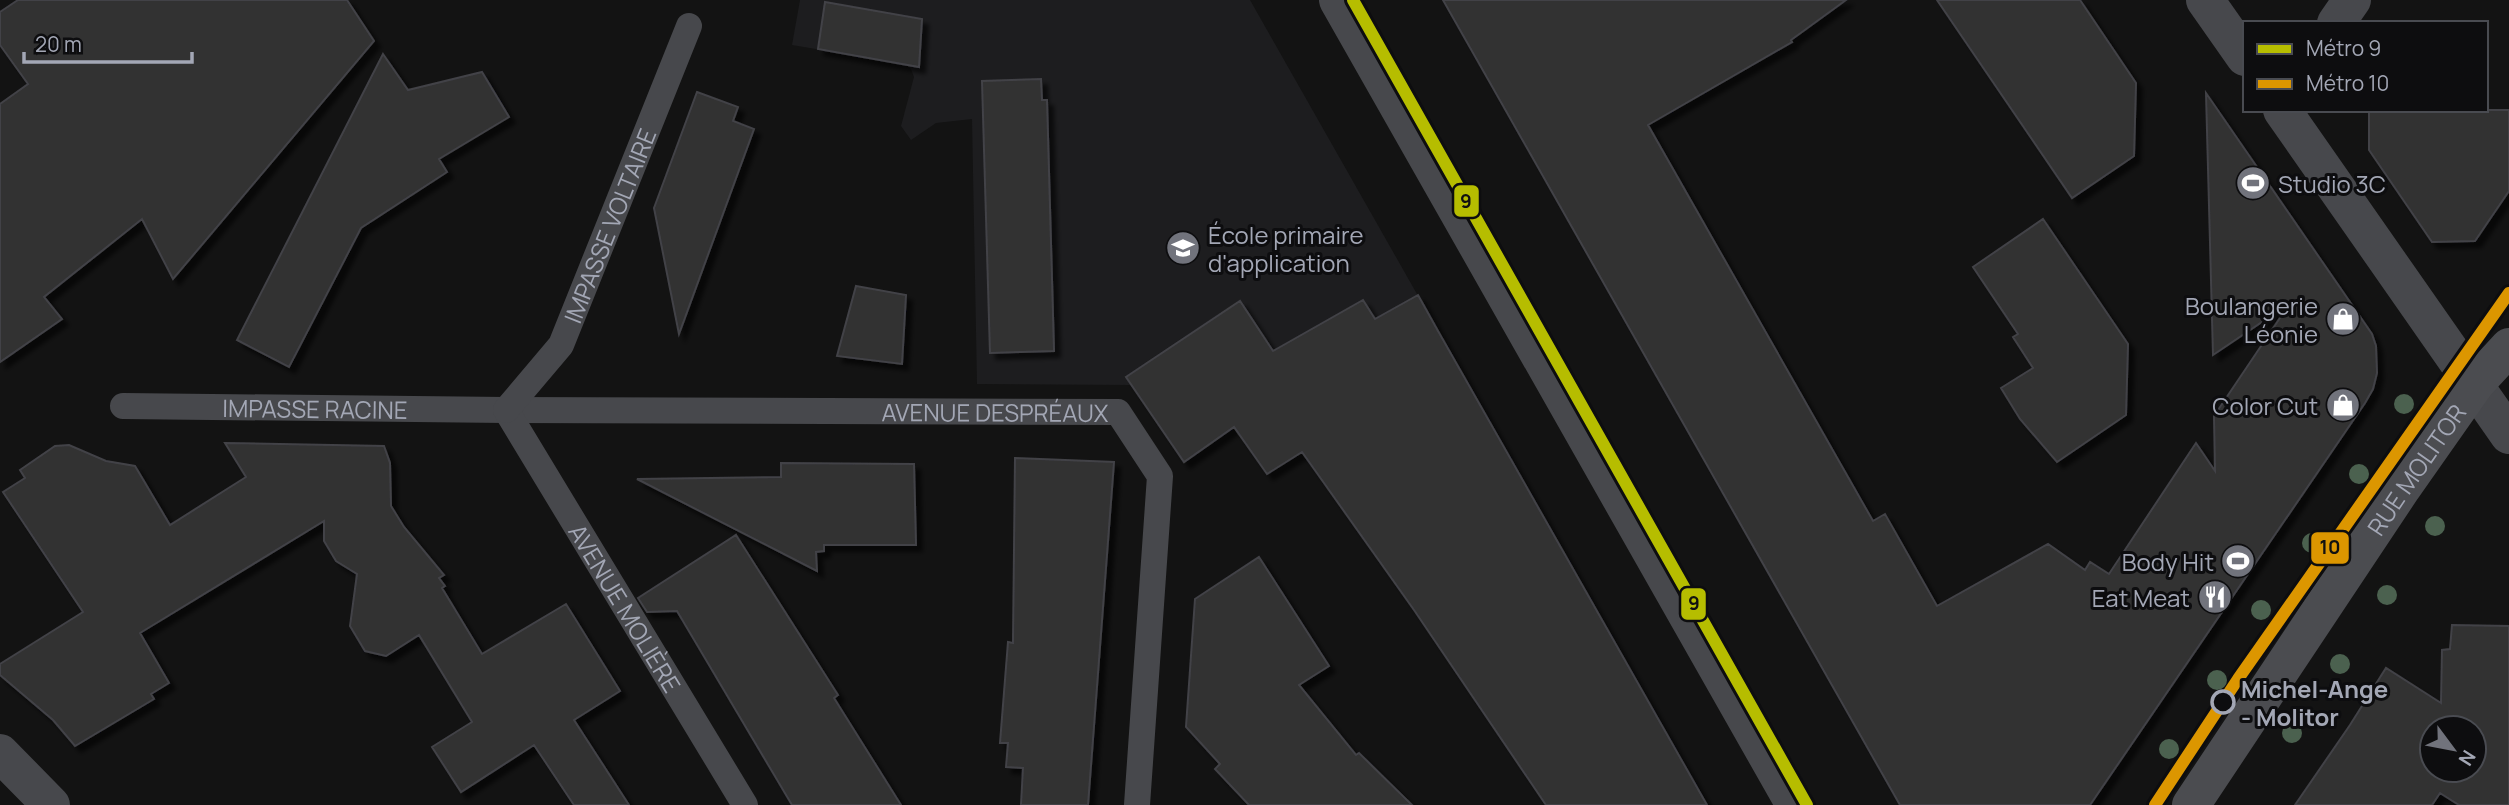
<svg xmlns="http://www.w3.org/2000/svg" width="2509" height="805" viewBox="0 0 2509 805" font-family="Manrope,sans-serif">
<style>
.built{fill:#1d1d1f}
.building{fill:#313132;stroke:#424247;stroke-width:2;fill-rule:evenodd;filter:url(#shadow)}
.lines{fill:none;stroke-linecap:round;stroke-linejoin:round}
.lane{stroke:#47484c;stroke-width:26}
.street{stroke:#47484c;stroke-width:38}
.secondary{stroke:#4b4c50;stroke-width:38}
.metro-1-casing{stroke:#0d0d0f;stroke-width:18}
.metro-2-casing{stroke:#0d0d0f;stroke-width:18}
.metro-1{stroke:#b6bd00;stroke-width:12}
.metro-2{stroke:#dc9600;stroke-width:12}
.tree{fill:#4b614f}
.stop-dot{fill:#0d0d0f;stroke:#a3a7b5;stroke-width:3.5}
.labels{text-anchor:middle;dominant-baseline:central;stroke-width:6;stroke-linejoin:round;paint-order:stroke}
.poi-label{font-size:24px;fill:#a3a7b5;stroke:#0d0d0f;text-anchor:end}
.street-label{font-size:24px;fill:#a3a7b5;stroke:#0d0d0f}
.stop-label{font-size:24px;font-weight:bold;fill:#a3a7b5;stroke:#0d0d0f;text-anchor:start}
.line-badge{stroke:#0d0d0f;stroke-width:2.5}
.pale-badge-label{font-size:19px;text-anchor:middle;font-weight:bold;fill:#111}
</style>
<defs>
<filter id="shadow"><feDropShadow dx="6" dy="6" stdDeviation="2" flood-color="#0009"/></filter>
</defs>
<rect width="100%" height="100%" fill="#131313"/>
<path class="built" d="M 800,0 L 1250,0 L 1438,331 L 1161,428 L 1131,385 L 977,384 L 972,119 L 936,123 L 911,140 L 901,126 L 914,77 L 911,69 L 905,64 L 792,45 Z"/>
<path class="building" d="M 18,0 L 347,0 L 374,41 L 173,279 L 142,219 L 44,297 L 62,319 L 0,362 L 0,104 L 28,84 L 0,45 L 0,12 Z
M 1443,0 L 1846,0 L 1791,40 L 1792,42 L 1648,125 L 1873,521 L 1885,514 L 1937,606 L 2048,544 L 2085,570 L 2090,562 L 2109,574 L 2196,443 L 2215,471 L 2214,416 L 2290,303 L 2213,355 L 2206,93 L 2372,334 L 2376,346 L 2377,373 L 2373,389 L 2365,403 L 2090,805 L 1900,805 Z
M 1937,0 L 2080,0 L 2136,83 L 2134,156 L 2072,198 Z
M 825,2 L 922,19 L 919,67 L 818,49 Z
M 383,54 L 408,90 L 482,72 L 509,117 L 439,159 L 447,172 L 361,228 L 289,367 L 237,340 Z
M 1041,79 L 1042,100 L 1047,100 L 1054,351 L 990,353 L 982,81 Z
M 697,92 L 738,107 L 733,121 L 754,129 L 679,334 L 654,208 Z
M 2369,110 L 2509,110 L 2509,191 L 2475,241 L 2432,242 L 2369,150 Z
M 2043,219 L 2128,344 L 2126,415 L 2057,462 L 2020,419 L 2001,388 L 2033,368 L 2013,337 L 2018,334 L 1973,267 Z
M 856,286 L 906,295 L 902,364 L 837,356 Z
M 1418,295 L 1438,331 L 1707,805 L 1546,805 L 1414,610 L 1302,452 L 1267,474 L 1234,427 L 1184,462 L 1126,377 L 1240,301 L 1273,351 L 1363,300 L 1375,319 Z
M 225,443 L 384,446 L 390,463 L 391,506 L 404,527 L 444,575 L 439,578 L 445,586 L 442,588 L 482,654 L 566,604 L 620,691 L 574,720 L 629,805 L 574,805 L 534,745 L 461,792 L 432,747 L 472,722 L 419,635 L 386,656 L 365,651 L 350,626 L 357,574 L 336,561 L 324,541 L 324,521 L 140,633 L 169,683 L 151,694 L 154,699 L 75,746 L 53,720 L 0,675 L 0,664 L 83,612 L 3,492 L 25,478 L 20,470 L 55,446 L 69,445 L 106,461 L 135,466 L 170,525 L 246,477 Z
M 1015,458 L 1114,462 L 1088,805 L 1021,805 L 1023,768 L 1006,767 L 1008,743 L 1000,743 L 1008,642 L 1013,643 Z
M 781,463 L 914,464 L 916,545 L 824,545 L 824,551 L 816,552 L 817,571 L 637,479 L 781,477 Z
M 736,535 L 838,695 L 834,698 L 901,805 L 792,805 L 677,611 L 647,612 L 638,598 Z
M 1259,557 L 1329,666 L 1299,685 L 1356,755 L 1359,753 L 1412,805 L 1249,805 L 1215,769 L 1220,764 L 1186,727 L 1195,599 Z
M 2452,625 L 2509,626 L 2509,805 L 2459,805 L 2440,793 L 2432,805 L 2295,805 L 2350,725 L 2386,668 L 2441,703 L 2442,650 L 2450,649 ZM 2432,728 L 2474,728 L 2474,770 L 2432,770 Z"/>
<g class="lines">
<g class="lane">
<path id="s1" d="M 123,406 L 506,410 L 1118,412 L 1160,476 L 1137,805"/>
<path id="s2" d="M 506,410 L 745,805"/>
<path id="s3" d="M 506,410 L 561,345 L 689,26"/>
</g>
<path class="street" d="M 1338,0 L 1795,805
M 2205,0 L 2245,57
M 2336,23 L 2352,0
M 2282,110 L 2509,435
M 0,753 L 51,805"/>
<path class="secondary" id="s4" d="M 2191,805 L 2402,488 L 2475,384 L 2509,347"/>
<g class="metro-1-casing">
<path id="metro-1" d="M 1353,0 L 1807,805"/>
</g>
<g class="metro-2-casing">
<path id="metro-2" d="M 2155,805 L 2238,679 L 2509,293"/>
</g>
<use href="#metro-1" class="metro-1"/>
<use href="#metro-2" class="metro-2"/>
</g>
<g class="tree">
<circle cx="2404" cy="404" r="10"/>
<circle cx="2359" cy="474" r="10"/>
<circle cx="2435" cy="526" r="10"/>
<circle cx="2312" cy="543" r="10"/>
<circle cx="2387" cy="595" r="10"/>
<circle cx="2261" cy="610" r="10"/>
<circle cx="2340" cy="664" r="10"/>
<circle cx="2217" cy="680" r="10"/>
<circle cx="2292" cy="733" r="10"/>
<circle cx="2169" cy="749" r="10"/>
</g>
<defs>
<g id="stadium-disc" transform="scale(1.75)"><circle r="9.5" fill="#71737c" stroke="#0d0d0f"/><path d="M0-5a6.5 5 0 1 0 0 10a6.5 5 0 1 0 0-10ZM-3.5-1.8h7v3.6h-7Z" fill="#fff"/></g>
<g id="school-disc" transform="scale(1.75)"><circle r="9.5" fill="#71737c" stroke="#0d0d0f"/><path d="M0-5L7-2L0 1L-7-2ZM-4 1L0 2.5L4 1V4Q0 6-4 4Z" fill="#fff"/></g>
<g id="shop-disc" transform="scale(1.75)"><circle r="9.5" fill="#71737c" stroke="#0d0d0f"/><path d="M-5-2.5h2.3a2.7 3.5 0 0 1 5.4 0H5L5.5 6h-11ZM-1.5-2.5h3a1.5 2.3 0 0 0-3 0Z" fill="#fff"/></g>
<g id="restaurant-disc" transform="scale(1.75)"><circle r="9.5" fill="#71737c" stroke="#0d0d0f"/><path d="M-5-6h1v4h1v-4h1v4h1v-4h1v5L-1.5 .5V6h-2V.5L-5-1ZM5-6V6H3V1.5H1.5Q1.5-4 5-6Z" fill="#fff"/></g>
</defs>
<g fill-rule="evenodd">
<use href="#stadium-disc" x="2253" y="183"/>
<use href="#school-disc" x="1183" y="248"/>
<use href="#shop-disc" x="2343" y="319"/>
<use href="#shop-disc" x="2343" y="405"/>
<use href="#stadium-disc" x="2238" y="561"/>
<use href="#restaurant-disc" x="2215" y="597"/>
</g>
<circle class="stop-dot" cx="2223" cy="702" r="11"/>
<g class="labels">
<g class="poi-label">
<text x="2278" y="183" text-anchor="start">Studio 3C</text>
<text x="1208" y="234" text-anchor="start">École primaire<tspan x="1208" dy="28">d'application</tspan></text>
<text x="2318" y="305">Boulangerie<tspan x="2318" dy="28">Léonie</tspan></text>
<text x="2318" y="405">Color Cut</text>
<text x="2214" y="561">Body Hit</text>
<text x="2190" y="597">Eat Meat</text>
</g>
<g class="street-label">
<text stroke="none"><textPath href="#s3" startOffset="214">IMPASSE VOLTAIRE</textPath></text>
<text stroke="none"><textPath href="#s1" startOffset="192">IMPASSE RACINE</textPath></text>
<text stroke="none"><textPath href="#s1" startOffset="872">AVENUE DESPRÉAUX</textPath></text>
<text stroke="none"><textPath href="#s4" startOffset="404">RUE MOLITOR</textPath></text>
<text stroke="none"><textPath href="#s2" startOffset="231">AVENUE MOLIÈRE</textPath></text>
</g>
<g class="stop-label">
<text x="2241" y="688">Michel-Ange<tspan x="2241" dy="28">- Molitor</tspan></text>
</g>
</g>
<g class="line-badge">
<rect x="1453" y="184" width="27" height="34" rx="7" fill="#b6bd00"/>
<rect x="2310" y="531" width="40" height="34" rx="7" fill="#dc9600"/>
<rect x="1680" y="587" width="27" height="34" rx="7" fill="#b6bd00"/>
</g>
<g class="pale-badge-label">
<text x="1466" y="208">9</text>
<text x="2330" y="554">10</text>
<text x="1694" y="610">9</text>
</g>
<rect x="2243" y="21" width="245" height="91" fill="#0d0d0f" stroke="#494b51" stroke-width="2"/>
<rect x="2257" y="44" width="35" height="10" fill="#b6bd00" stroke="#494b51" stroke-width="2"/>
<text x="2306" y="56" font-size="21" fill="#a3a7b5">Métro 9</text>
<rect x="2257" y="79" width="35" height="10" fill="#dc9600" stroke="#494b51" stroke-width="2"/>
<text x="2306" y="91" font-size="21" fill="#a3a7b5">Métro 10</text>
<g transform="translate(2453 749) rotate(122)"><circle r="33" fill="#0d0d0f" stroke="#494b51" stroke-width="2"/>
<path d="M0-5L12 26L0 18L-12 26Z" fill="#71737c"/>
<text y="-10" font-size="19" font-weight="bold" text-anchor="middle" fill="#a3a7b5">N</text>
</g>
<path d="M24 52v10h168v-10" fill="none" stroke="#a3a7b5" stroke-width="3.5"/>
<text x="35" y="52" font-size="21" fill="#a3a7b5" stroke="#0d0d0f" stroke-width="5" paint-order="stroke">20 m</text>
</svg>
